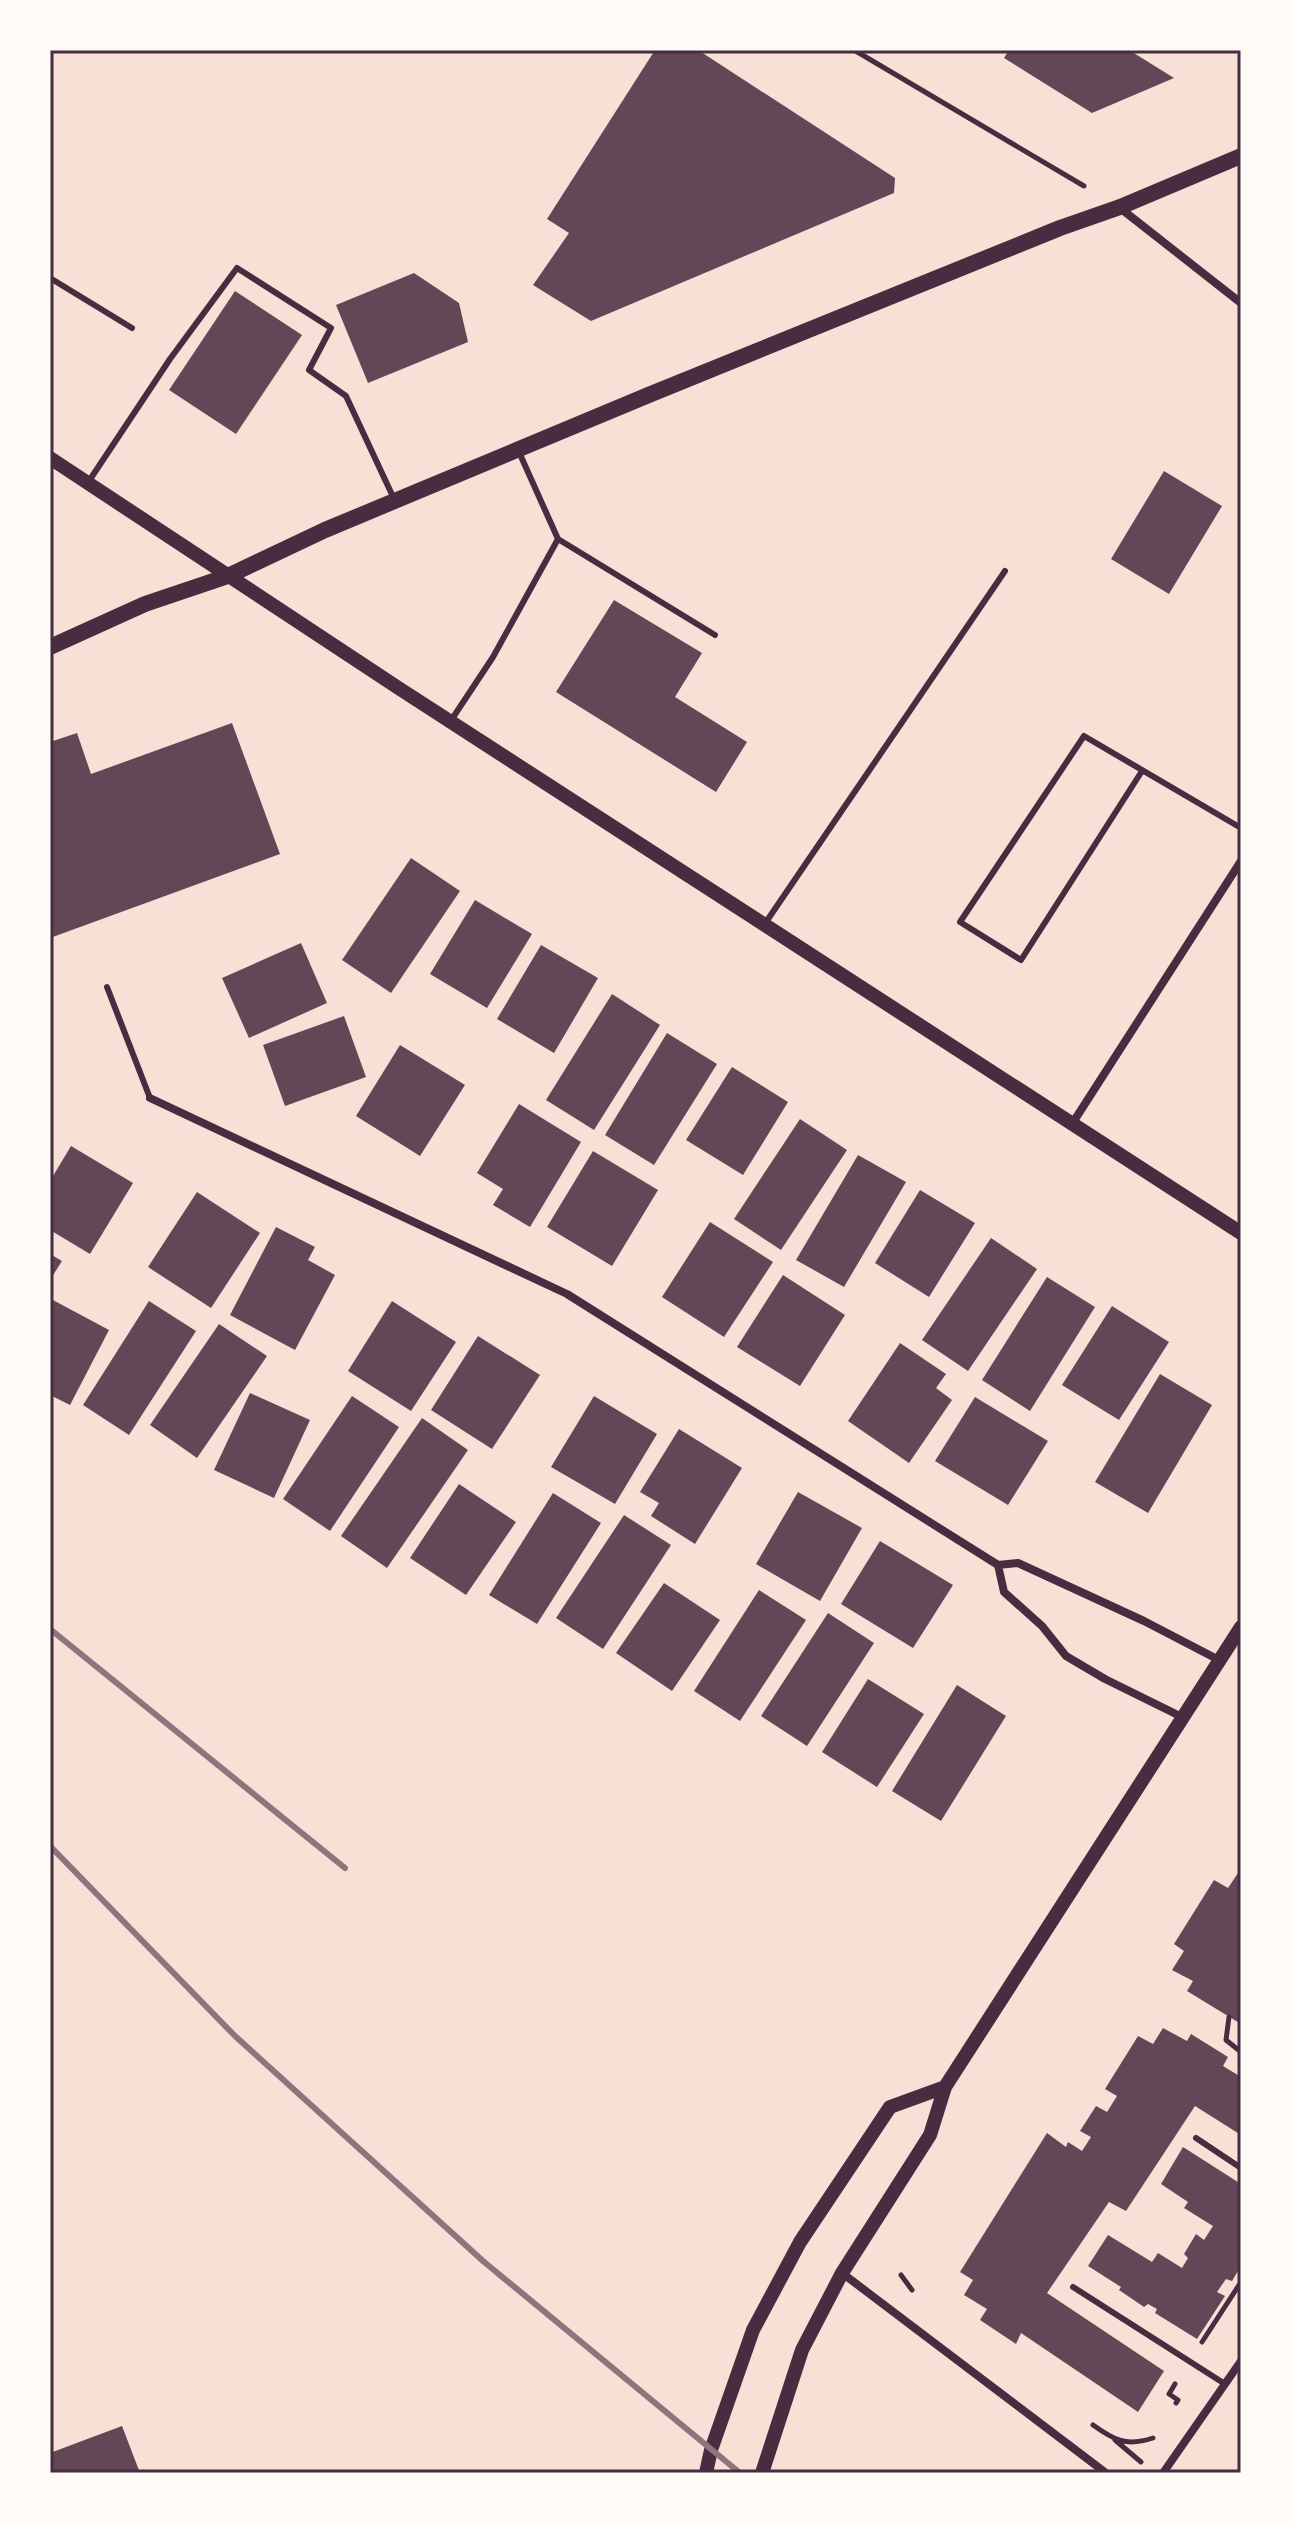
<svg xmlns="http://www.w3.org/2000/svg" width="1291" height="2523" viewBox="0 0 1291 2523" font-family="'PT Sans Narrow',sans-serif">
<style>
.building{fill:#644757}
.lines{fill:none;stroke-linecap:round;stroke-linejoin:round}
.path{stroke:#4a2c40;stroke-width:5}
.service{stroke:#4a2c40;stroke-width:6}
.minor{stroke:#4a2c40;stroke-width:8}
.tertiary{stroke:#4a2c40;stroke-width:14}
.secondary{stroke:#4a2c40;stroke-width:16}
.rail{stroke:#8f747c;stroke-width:6}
.neatline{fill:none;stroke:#4a2c40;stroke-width:3}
</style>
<rect width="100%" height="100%" fill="#f7e1d7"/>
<path class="building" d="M 655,50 L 698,50 L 895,178 L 894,193 L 591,321 L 533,285 L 569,233 L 547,219 Z
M 1009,50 L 1129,50 L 1174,78 L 1092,113 L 1004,58 Z
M 414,273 L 459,303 L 468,342 L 368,383 L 336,305 Z
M 235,291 L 302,335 L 236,434 L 169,390 Z
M 1164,471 L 1222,506 L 1169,594 L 1111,559 Z
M 614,600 L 702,653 L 675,697 L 747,742 L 716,792 L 556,692 Z
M 232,723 L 280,854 L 50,938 L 50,742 L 77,733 L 91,774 Z
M 411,858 L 460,891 L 391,993 L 342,960 Z
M 475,900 L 532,934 L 487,1008 L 430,974 Z
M 301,943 L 327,1003 L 249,1038 L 222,978 Z
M 541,945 L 598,978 L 554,1053 L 497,1019 Z
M 612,994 L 660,1025 L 594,1130 L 546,1100 Z
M 344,1016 L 366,1077 L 285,1106 L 263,1045 Z
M 667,1033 L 717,1064 L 654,1165 L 605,1135 Z
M 400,1045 L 465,1085 L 420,1156 L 356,1116 Z
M 732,1067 L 788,1102 L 743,1175 L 686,1140 Z
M 519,1104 L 581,1142 L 530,1227 L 493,1205 L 503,1189 L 477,1173 Z
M 800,1119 L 847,1150 L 781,1250 L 734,1219 Z
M 71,1146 L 133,1183 L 90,1254 L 50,1230 L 50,1181 Z
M 593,1151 L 658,1190 L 612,1266 L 547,1227 Z
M 858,1155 L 906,1182 L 844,1287 L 796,1260 Z
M 920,1190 L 975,1223 L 929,1297 L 875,1263 Z
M 197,1192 L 260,1233 L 211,1308 L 148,1267 Z
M 710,1222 L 773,1262 L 724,1337 L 662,1297 Z
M 276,1227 L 315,1247 L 308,1260 L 335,1275 L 295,1350 L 230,1315 Z
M 991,1238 L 1037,1269 L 968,1371 L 922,1340 Z
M 50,1254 L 62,1261 L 50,1280 Z
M 783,1275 L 845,1315 L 800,1386 L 737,1347 Z
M 1047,1277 L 1095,1307 L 1030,1411 L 982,1380 Z
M 51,1299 L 109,1330 L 70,1405 L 50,1395 Z
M 149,1301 L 196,1331 L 129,1435 L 83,1405 Z
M 392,1301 L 456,1342 L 411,1411 L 348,1371 Z
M 1112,1306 L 1169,1342 L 1119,1420 L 1062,1385 Z
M 219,1324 L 267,1356 L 197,1458 L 150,1425 Z
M 478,1336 L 540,1375 L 492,1449 L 431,1410 Z
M 900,1343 L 946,1374 L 936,1388 L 952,1400 L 909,1463 L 848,1421 Z
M 1160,1374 L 1212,1405 L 1148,1513 L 1095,1482 Z
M 250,1393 L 310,1420 L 274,1498 L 214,1470 Z
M 352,1396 L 399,1427 L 330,1531 L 283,1499 Z
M 594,1396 L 657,1434 L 615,1504 L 551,1467 Z
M 975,1397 L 1048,1441 L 1008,1505 L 935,1461 Z
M 422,1418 L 468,1450 L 387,1568 L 341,1536 Z
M 679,1429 L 742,1468 L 695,1544 L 651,1516 L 659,1503 L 640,1492 Z
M 459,1484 L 516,1522 L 466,1595 L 410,1558 Z
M 798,1492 L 862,1528 L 820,1601 L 756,1564 Z
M 553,1493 L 601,1523 L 537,1624 L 489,1595 Z
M 624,1515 L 671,1545 L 603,1649 L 556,1618 Z
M 880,1541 L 953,1585 L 913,1648 L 841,1604 Z
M 664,1583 L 720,1620 L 672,1691 L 616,1653 Z
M 759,1590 L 806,1620 L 740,1721 L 694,1691 Z
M 828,1613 L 874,1643 L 807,1746 L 761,1716 Z
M 868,1679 L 924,1714 L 877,1787 L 822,1752 Z
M 957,1685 L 1006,1716 L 941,1821 L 892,1791 Z
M 1238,1873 L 1241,1875 L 1241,2024 L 1187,1991 L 1193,1981 L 1172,1970 L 1184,1951 L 1174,1944 L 1214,1880 L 1228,1888 Z
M 1163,2028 L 1187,2041 L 1191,2034 L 1228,2057 L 1223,2066 L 1241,2077 L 1241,2135 L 1195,2106 L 1126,2211 L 1109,2202 L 1047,2293 L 1164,2371 L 1138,2412 L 1021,2333 L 1016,2344 L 980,2320 L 987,2309 L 964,2295 L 973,2280 L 960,2272 L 1047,2133 L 1066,2147 L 1068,2142 L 1082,2151 L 1091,2137 L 1080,2131 L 1096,2106 L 1107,2112 L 1117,2096 L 1105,2089 L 1138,2036 L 1153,2044 Z
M 1183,2147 L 1241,2184 L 1241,2256 L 1238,2261 L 1241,2266 L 1232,2281 L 1226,2279 L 1217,2292 L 1225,2296 L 1197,2339 L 1155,2313 L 1157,2309 L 1148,2304 L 1144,2307 L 1119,2290 L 1121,2287 L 1088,2266 L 1108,2235 L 1152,2262 L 1158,2253 L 1182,2268 L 1188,2258 L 1184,2254 L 1196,2234 L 1204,2240 L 1213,2226 L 1184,2208 L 1188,2202 L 1161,2184 Z
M 122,2426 L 140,2473 L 50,2473 L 50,2453 Z"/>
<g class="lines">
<path class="path" d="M 854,50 L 1084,186
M 1229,2017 L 1226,2040 L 1241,2052
M 901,2275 L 912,2290
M 1202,2342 L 1241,2282
M 1175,2384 L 1169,2394 L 1178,2400 L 1176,2403
M 1093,2425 C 1114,2440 1126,2447 1153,2438
M 1115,2440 L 1141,2462"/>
<path class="service" d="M 50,278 L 132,328
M 519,452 L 558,539
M 89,481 L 170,359 L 237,268 L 331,328 L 309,370 L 346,396 L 395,501
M 450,722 L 493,657 L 558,539 L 715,635
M 1142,771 L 1021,960 L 960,922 L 1084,736 L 1241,828
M 764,925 L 1005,571
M 107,987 L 150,1098
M 1196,2138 L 1241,2168
M 1073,2287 L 1225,2384"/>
<path class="minor" d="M 1120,208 L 1241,303
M 150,1098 L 567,1294 L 998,1565 L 1018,1563 L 1144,1621 L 1219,1660
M 1072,1124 L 1241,861
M 998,1565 L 1004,1592 L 1042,1626 L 1066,1656 L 1105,1679 L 1184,1718
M 842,2273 L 1106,2473
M 1163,2473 L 1241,2361"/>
<path class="tertiary" d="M 50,458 L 400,689 L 1241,1233
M 706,2473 L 711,2450 L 753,2330 L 800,2242 L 890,2107 L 945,2087
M 762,2473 L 802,2350 L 842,2273 L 930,2135 L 945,2087 L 1241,1627"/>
<path class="secondary" d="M 50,647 L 145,604 L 228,576 L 325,530 L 651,394 L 1060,228 L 1120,207 L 1241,156"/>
<path class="rail" d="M 50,1629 L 345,1868
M 50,1846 L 235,2036 L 483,2261 L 740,2473"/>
</g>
<rect width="1291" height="2523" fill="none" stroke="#fffaf5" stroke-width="104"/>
<rect x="52" y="52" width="1187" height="2419" class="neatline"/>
</svg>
